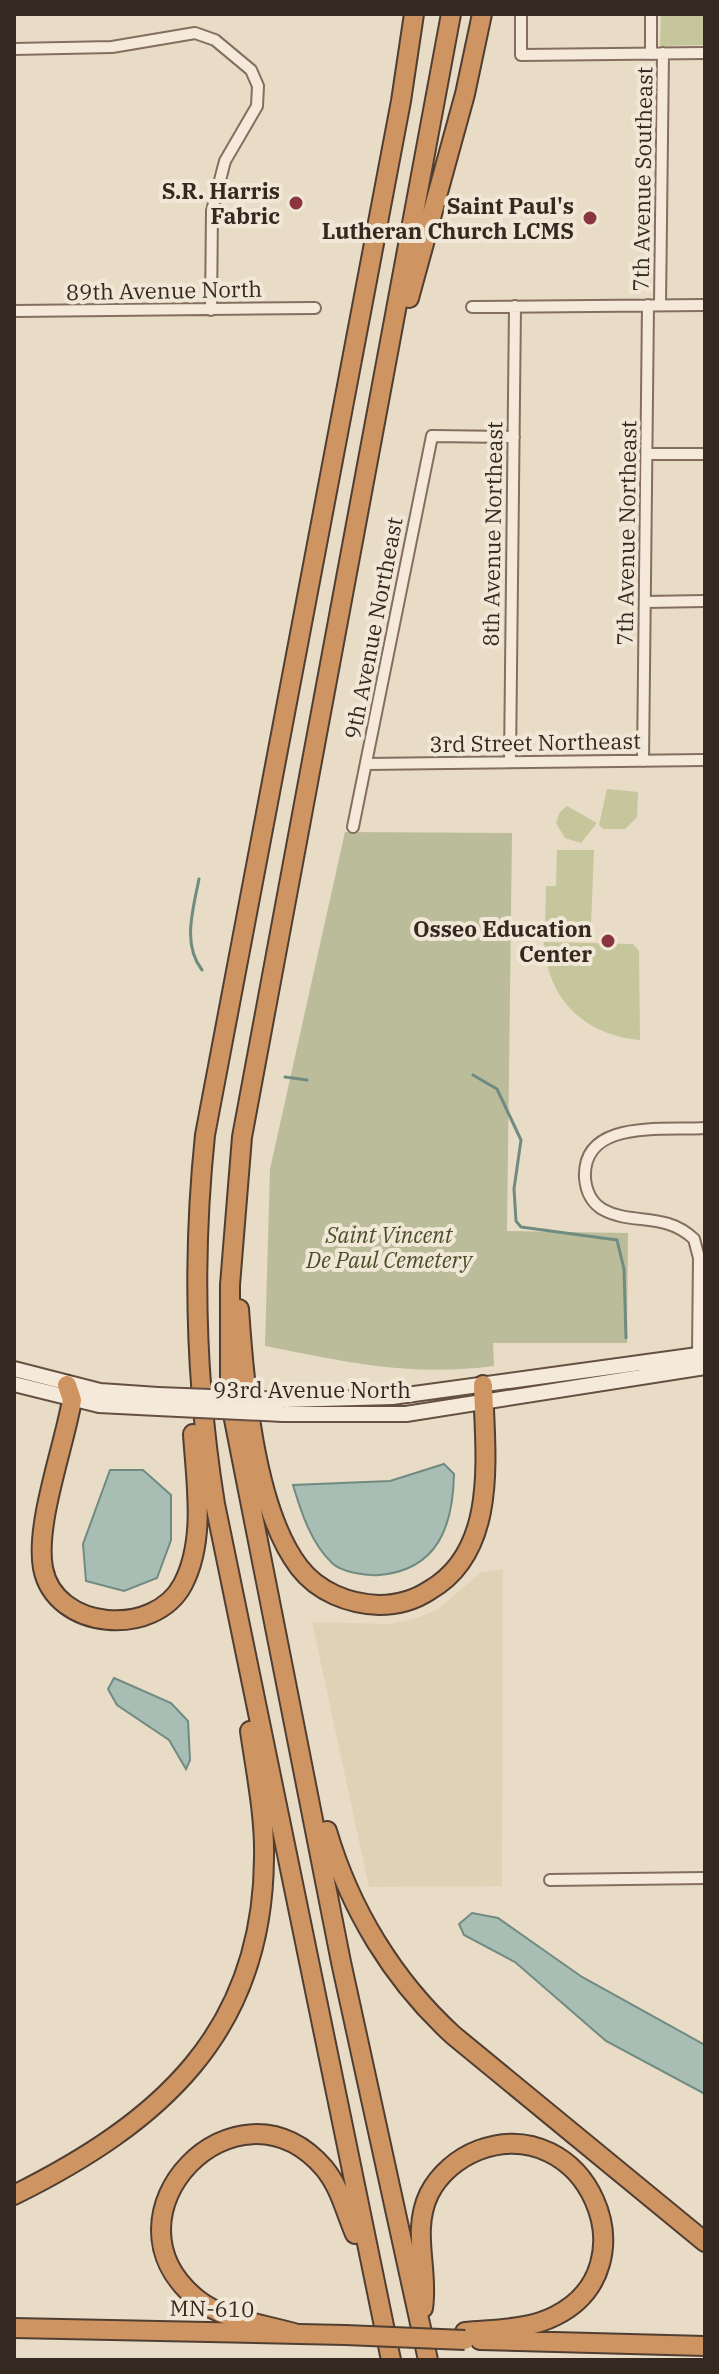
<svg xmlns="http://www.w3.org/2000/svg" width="719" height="2374" viewBox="0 0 719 2374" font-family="'IBM Plex Serif',serif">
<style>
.farmland{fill:#ded3b6}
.green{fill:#c5c69c}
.cemetery{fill:#bbbc9a}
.water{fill:#a8beb5;stroke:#708b81;stroke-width:2}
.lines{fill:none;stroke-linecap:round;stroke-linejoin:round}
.stream{stroke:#708b81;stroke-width:3}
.street-casing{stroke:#836e5f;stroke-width:14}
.secondary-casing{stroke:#655042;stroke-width:18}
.highway-casing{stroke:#513e32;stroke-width:22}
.street{stroke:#f5eada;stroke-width:10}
.secondary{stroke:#f5eada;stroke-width:14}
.highway{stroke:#ce9462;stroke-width:18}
.secondary-bridge-casing{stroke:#655042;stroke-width:18;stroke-linecap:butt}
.highway-bridge-casing{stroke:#513e32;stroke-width:22;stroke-linecap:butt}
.secondary-bridge{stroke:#f5eada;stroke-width:14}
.highway-bridge{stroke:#ce9462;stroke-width:18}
.poi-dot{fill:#8b363f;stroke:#f1e7d6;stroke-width:3}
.labels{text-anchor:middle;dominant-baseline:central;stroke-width:8;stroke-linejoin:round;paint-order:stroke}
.street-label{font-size:22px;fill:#352821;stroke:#f1e7d6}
.poi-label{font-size:22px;font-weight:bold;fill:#352821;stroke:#f1e7d6;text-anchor:end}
.park-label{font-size:22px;font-style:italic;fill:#494f2a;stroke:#f1e7d6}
</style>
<rect width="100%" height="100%" fill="#e9dcc7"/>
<path class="farmland" d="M 503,1569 L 502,1886 L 369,1887 L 312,1622 L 391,1624 L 417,1618 L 437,1610 L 480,1573 Z"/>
<path class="green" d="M 661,14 L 705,14 L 705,45 L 660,46 Z
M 607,789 L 638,792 L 637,817 L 625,829 L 603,829 L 599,825 Z
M 567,806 L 597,823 L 581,843 L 565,838 L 556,823 L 560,812 Z
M 557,850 L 594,850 L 591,926 L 545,925 L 546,886 L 556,886 Z
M 544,942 L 633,944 L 639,951 L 640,1040 C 584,1035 547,999 544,942 Z"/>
<path class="cemetery" d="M 345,832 L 512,833 L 507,1231 L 628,1233 L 627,1343 L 493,1343 L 494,1366 C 409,1377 347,1362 265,1346 L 270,1169 Z"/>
<path class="water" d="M 444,1464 L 454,1474 C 453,1526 438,1570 379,1575 C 366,1576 341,1572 332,1563 C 311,1543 301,1512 293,1485 L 390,1481 Z
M 110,1470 L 143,1470 L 171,1495 L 171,1540 L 157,1578 L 124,1591 L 86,1581 L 83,1544 Z
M 114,1678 L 171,1703 L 188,1721 L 190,1760 L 186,1769 L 169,1740 L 117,1705 L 108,1689 Z
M 472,1913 L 498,1918 L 582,1977 L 705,2045 L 705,2094 L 606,2041 L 515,1962 L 464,1935 L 459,1924 Z"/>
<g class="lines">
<path class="stream" d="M 199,879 C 193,910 182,944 202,970
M 473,1075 L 497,1089 L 521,1140 L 514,1189 L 516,1221 L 521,1227 L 617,1240 L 624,1269 L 626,1338
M 285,1077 L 307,1080"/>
<g class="street-casing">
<path id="street" d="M 521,14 L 521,55 L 705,53
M 14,49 L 112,47 L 195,33 L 215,40 L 251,70 L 258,86 L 257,106 L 225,161 L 212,211 L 211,310
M 651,54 L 651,14
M 660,305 L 663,53
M 472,307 L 705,305
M 14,311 L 315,308
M 648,454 L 705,454
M 645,602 L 705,601
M 643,761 L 648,305
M 510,762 L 515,306
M 366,764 L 705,760
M 353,827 L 432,436 L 514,437
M 698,1354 L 699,1258 L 694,1239 C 664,1211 632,1226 602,1209 C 591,1202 586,1190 585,1178 C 582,1118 665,1131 705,1128
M 550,1880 L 705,1878"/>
</g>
<g class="secondary-casing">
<path id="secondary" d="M 14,1369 L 100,1391 L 158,1395
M 14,1384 L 99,1405 L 158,1408
M 285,1400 L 392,1397 L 705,1354
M 283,1414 L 406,1414 L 705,1367"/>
</g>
<g class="highway-casing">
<path id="highway" d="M 409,298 L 465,94 L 482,14
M 239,1309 C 244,1382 254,1508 299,1567 C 318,1592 349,1604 379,1605 C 397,1605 415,1600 430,1590 C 499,1550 485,1454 483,1385
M 67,1385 L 72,1400 C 64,1447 35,1524 43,1568 C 55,1631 155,1638 183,1584 C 206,1540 196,1482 193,1434
M 327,1831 C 350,1909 393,1980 453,2035 L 705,2242
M 14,2195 C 159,2123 263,2033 264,1858 C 265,1816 256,1773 250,1731
M 423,2308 C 429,2269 411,2232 429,2194 C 439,2174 458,2158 479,2150 C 586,2111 654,2267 555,2316 C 528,2330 495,2329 465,2332
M 14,2328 L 345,2335
M 294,2333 C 263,2324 223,2320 197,2299 C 94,2216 236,2067 324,2168 C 340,2187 345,2211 355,2234
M 480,2340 L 705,2346
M 391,2360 L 215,1504 C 195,1380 192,1260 205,1135 L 401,101 L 414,14
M 428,2360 L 341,1962 L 230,1399 L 230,1285 L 242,1137 L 451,14"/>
</g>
<use href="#street" class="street"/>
<use href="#secondary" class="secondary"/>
<use href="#highway" class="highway"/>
<g class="secondary-bridge-casing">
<path id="secondary-bridge" d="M 158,1395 L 285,1400
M 158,1408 L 283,1414"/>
</g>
<g class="highway-bridge-casing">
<path id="highway-bridge" d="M 345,2335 L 465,2340"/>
</g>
<use href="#secondary-bridge" class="secondary-bridge"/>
<use href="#highway-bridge" class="highway-bridge"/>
</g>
<g class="poi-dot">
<circle cx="296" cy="203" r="8"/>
<circle cx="590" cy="218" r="8"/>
<circle cx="608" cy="941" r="8"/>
</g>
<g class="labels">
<g class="street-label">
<text transform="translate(642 179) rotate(-89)">7th Avenue Southeast</text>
<text transform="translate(164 290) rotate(-1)">89th Avenue North</text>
<text transform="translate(626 533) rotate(-89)">7th Avenue Northeast</text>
<text transform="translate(492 534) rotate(-89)">8th Avenue Northeast</text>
<text transform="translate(373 628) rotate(-79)">9th Avenue Northeast</text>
<text transform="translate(535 742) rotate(-1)">3rd Street Northeast</text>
<text x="312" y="1389">93rd Avenue North</text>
<text transform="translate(212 2308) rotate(1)">MN-610</text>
</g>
<g class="poi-label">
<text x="280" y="190">S.R. Harris<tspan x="280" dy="25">Fabric</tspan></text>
<text x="574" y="205">Saint Paul's<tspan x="574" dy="25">Lutheran Church LCMS</tspan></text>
<text x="592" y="928">Osseo Education<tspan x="592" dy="25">Center</tspan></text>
</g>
<g class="park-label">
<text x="389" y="1234">Saint Vincent<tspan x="389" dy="25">De Paul Cemetery</tspan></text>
</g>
</g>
<rect width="719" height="2374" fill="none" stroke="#352821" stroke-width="32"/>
</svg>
